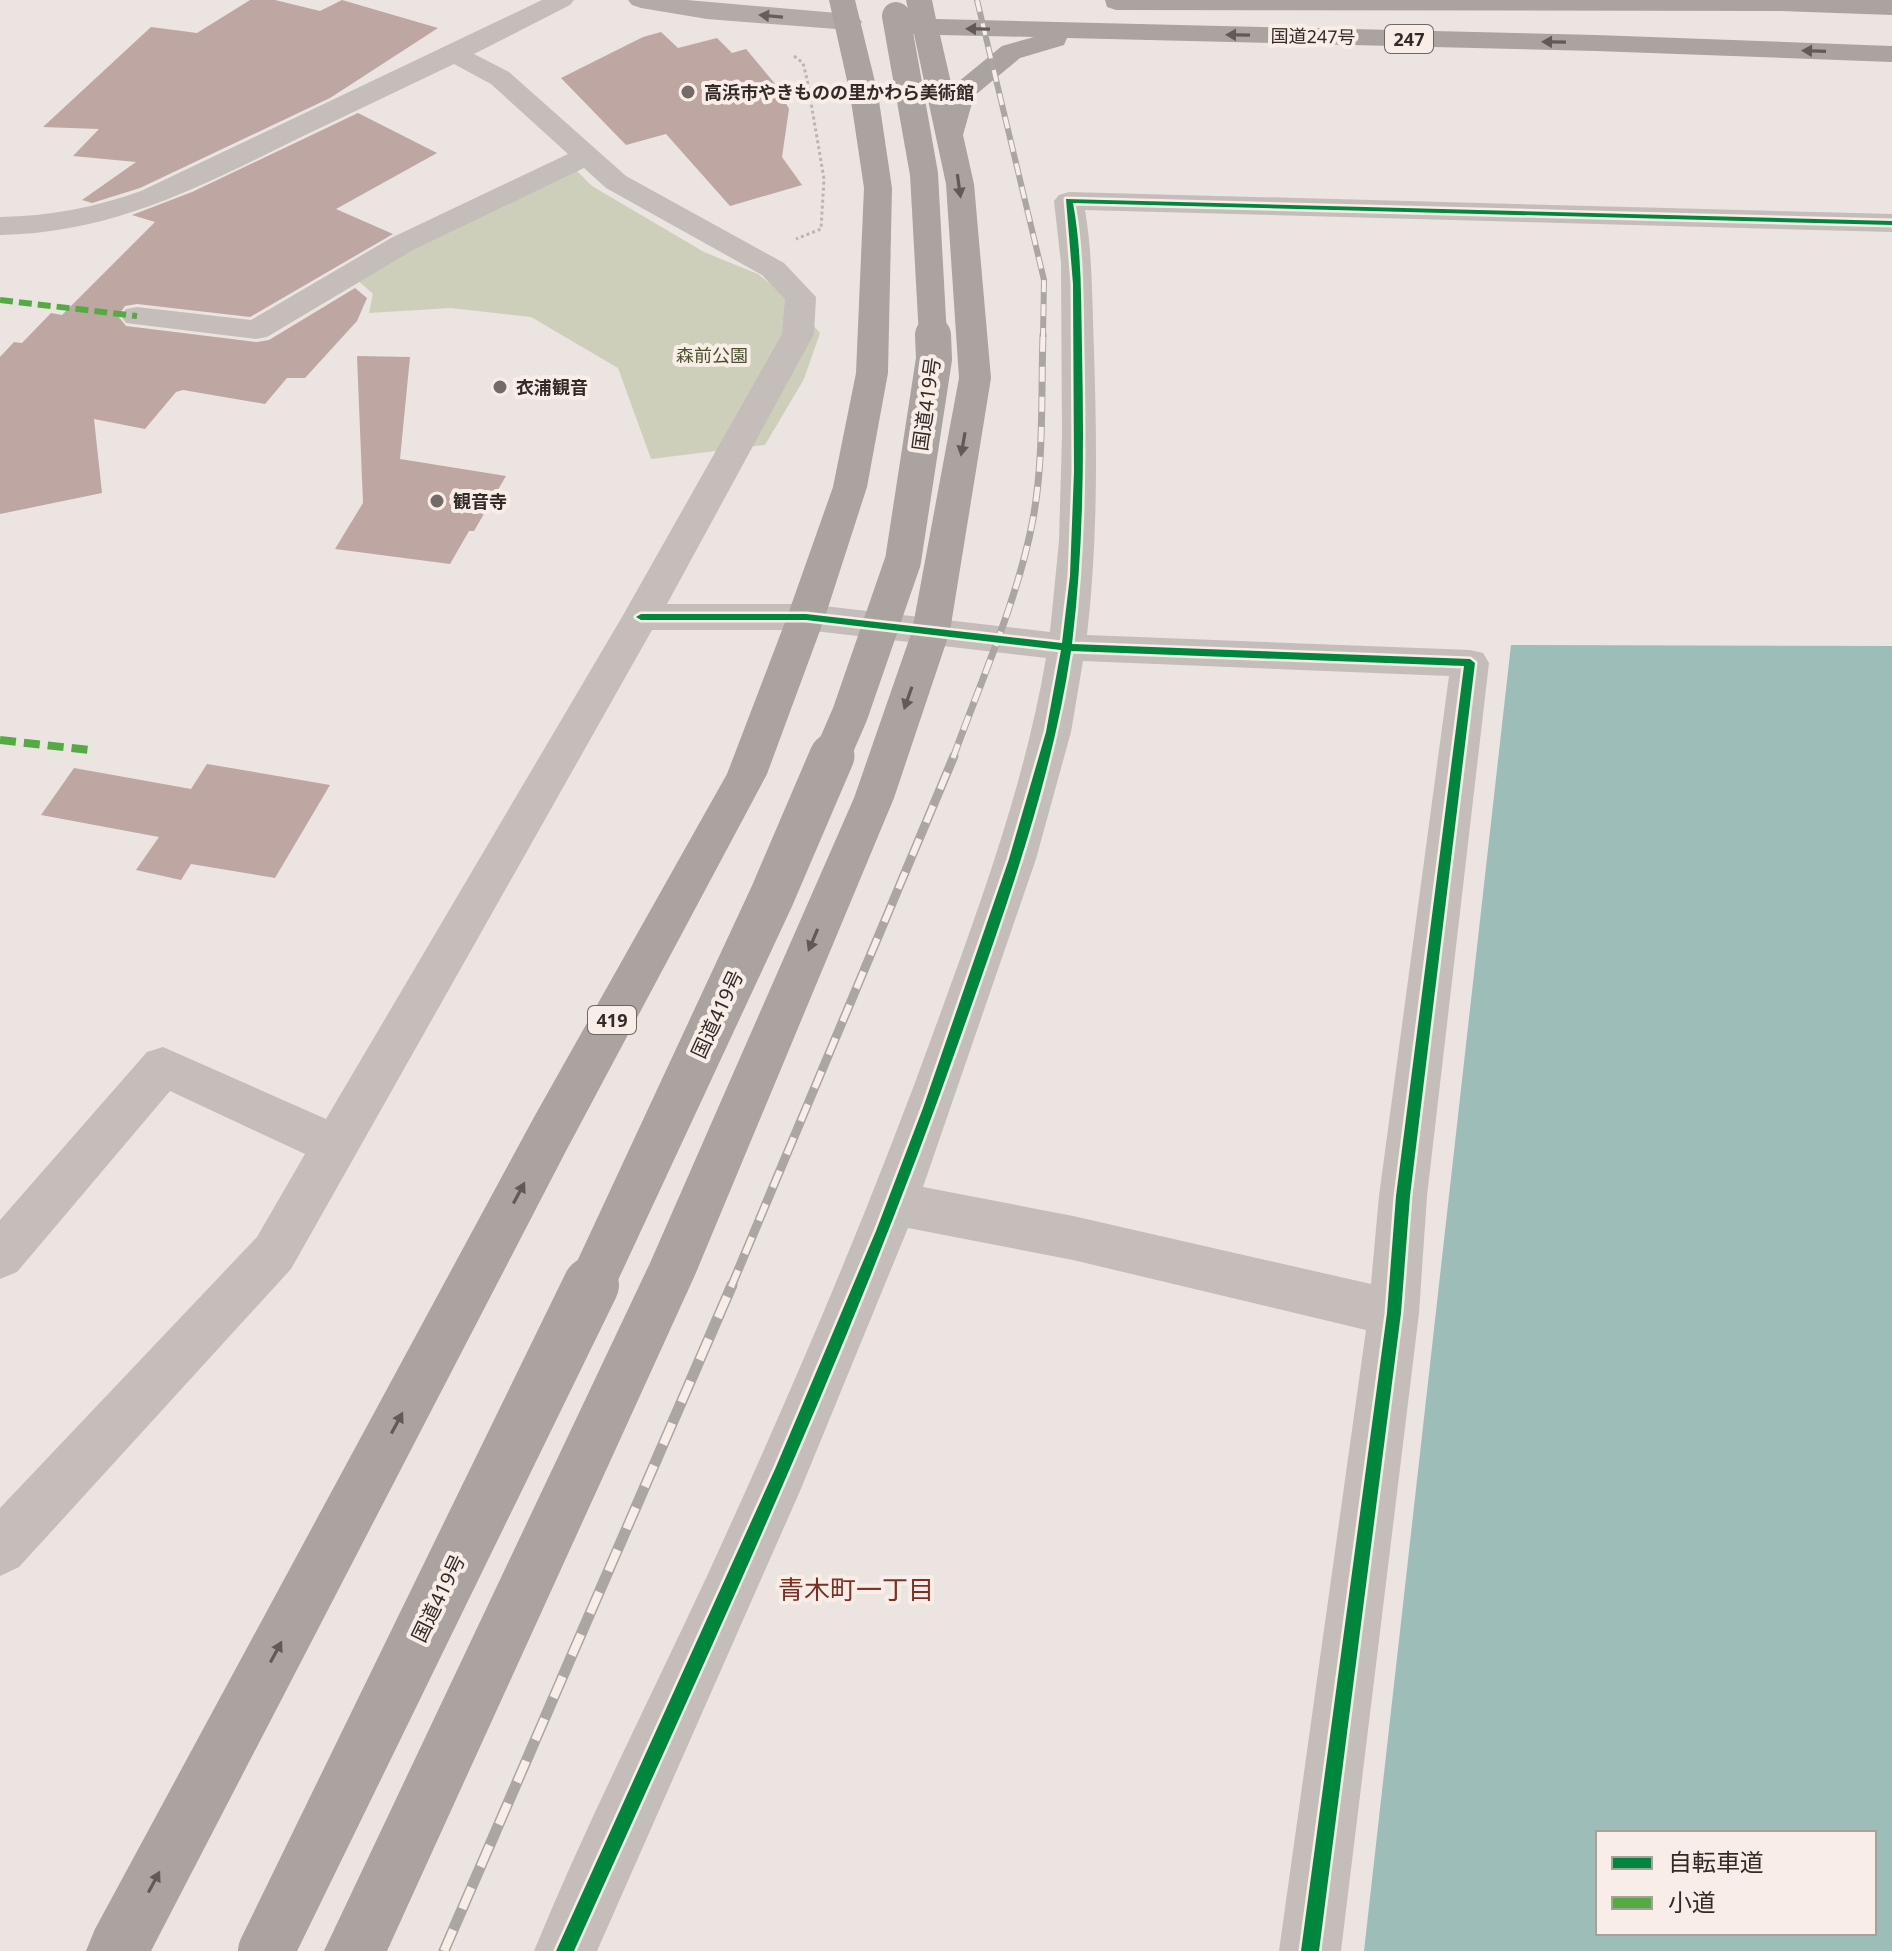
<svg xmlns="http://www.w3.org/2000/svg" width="1892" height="1951" viewBox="0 0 1892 1951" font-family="'Noto Sans','Noto Sans JP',sans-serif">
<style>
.green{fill:#cecfba}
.water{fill:#9dbdb8;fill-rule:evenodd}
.building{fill:#bea6a2}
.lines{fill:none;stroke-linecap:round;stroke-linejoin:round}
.path{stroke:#bdb5b2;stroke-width:3;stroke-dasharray:3 3;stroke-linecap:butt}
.minor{fill:#c4bdb9;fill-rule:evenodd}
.major{fill:#b3aba8;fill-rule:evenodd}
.highway{fill:#aaa39f;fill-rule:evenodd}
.rail-far3-casing{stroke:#aca6a3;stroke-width:6}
.rail-far2-casing{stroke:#aca6a3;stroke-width:7}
.rail-far1-casing{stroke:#aca6a3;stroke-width:9}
.rail-casing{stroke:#aca6a3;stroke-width:11}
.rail-far3{stroke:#f8eee7;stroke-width:4;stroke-dasharray:12;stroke-linecap:butt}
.rail-far2{stroke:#f8eee7;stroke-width:5;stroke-dasharray:15;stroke-linecap:butt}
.rail-far1{stroke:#f8eee7;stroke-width:6;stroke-dasharray:18;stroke-linecap:butt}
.rail{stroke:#f8eee7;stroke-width:8;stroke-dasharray:23;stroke-linecap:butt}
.highway-bridge-far3{stroke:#aaa39f;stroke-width:28}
.highway-bridge-far2{stroke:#aaa39f;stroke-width:36}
.highway-bridge-far1{stroke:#aaa39f;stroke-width:45}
.highway-bridge{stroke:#aaa39f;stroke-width:56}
.quiet-far1{stroke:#54ab44;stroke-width:6;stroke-dasharray:13 6;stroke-linecap:butt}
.quiet{stroke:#54ab44;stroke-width:8;stroke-dasharray:16 8;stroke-linecap:butt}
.cycleway-casing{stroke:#f8eee7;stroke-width:5}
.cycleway{fill:#00873e;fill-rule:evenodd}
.oneway{fill:#675e5b}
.oneway2{fill:#635a57}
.poi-dot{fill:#746b68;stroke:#f8eee7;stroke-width:3}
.labels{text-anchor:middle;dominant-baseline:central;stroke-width:8;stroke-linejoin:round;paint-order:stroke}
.far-street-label{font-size:18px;fill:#342a27;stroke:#f8eee7}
.shield{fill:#f8eee7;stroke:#6f6561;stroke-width:2}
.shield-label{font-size:18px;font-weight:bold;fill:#342a27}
.far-poi-label{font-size:18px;font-weight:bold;fill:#342a27;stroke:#f8eee7;text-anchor:start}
.far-park-label{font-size:18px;fill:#49512c;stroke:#f8eee7}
.street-label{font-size:20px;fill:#342a27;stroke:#f8eee7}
.near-neighbourhood-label{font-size:26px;fill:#7f2e24;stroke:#f8eee7}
</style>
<rect width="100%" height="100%" fill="#ebe4e0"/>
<path class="green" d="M 575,169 L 592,186 L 704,252 L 758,274 L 790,299 L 820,333 L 804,379 L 765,445 L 651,459 L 618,368 L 531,317 L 451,308 L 369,313 L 373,294 L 355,278 Z"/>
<path class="water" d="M 1511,645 L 1892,646 L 1892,1951 L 1364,1951 ZM 1598,1833 L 1874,1833 L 1874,1933 L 1598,1933 Z"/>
<path class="building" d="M 250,0 L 275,0 L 320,11 L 342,0 L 438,28 L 330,98 L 140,188 L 92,203 L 82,200 L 136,162 L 73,156 L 99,129 L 43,127 L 151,27 L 197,33 Z
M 661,32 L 678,48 L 717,38 L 732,53 L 746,49 L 776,85 L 789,109 L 782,157 L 802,185 L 730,206 L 666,134 L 626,145 L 561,78 L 643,37 Z
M 358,113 L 437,153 L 336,209 L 393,234 L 250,317 L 137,304 L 125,306 L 118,316 L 126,326 L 257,342 L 269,340 L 355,288 L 367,298 L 357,321 L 305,378 L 287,378 L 265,404 L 183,390 L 176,392 L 145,429 L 94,419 L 102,493 L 0,514 L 0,357 L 14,342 L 22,343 L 51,313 L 62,315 L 155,222 L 132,215 L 192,192 Z
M 357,356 L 410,357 L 400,459 L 506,476 L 474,531 L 469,531 L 450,564 L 335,549 L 363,503 Z
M 207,764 L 330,785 L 275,878 L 191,864 L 181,880 L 136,870 L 159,837 L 41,815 L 74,768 L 191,789 Z"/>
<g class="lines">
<path class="path" d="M 794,56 L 803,63 L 807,79 L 824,179 L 821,229 L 796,239"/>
<path class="minor" d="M 542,0 L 574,0 L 570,5 L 474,54 L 509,72 L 626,176 L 784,263 L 816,297 L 814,334 L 667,604 L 806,604 L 1050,632 L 1059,541 L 1062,436 L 1061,263 L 1054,201 L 1059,195 L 1069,192 L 1892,214 L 1892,232 L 1085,210 C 1093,257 1092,304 1094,351 C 1097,446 1098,540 1087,635 L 1470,650 L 1483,653 L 1489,663 L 1427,1196 L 1419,1313 L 1341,1951 L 1279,1951 L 1366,1330 L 1073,1260 L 908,1228 L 800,1491 L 597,1951 L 534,1951 C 586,1824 649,1701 707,1576 C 791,1393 870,1209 938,1020 C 981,902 1025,782 1046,658 L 806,630 L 652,630 L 291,1269 L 19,1567 L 0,1576 L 0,1508 L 257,1237 L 305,1154 L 170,1091 L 17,1272 L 0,1279 L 0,1220 L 147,1052 L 163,1047 L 326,1119 L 622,617 L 782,334 L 785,299 L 762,275 L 606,188 L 584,168 L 413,250 L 267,337 L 256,339 L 126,323 L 121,316 L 126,309 L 137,307 L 251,320 L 391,238 L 568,154 L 491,84 L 454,64 C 402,89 351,113 299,138 C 200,187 113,233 0,235 L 0,217 C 50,216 93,208 141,191 ZM 1083,661 L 1449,676 L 1379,1196 L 1371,1284 L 1073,1216 L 923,1187 L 1036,859 L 1071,732 Z"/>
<path class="major" d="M 628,0 L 687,0 L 849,14 L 858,17 L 862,22 L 858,27 L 849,30 L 707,19 L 641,8 L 632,5 Z"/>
<path class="highway" d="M 829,0 L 855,0 L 878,94 L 892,188 L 888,373 L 867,487 L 825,617 L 767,774 L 567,1149 L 151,1951 L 86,1951 L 95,1929 L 533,1119 L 727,774 L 787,617 L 833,487 L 856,373 L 864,188 L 850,94 Z
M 906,0 L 932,0 L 936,19 L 1596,35 L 1892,46 L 1892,62 L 1596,51 L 1067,38 L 1064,45 L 1020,58 L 974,96 L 963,135 L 974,184 L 991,378 L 950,631 L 894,798 L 695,1275 L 387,1951 L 324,1951 L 650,1263 L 854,798 L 912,631 L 959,378 L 946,184 L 914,34 L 890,31 L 886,26 L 890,21 L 910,19 ZM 940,35 L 1034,37 L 1002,46 L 952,87 Z
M 1105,0 L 1892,0 L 1892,15 L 1781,11 L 1116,10 L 1107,7 Z"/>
<g class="rail-far3-casing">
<path id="rail-far3" d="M 977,0 L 1044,280 L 1043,337"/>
</g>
<g class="rail-far2-casing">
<path id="rail-far2" d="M 953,758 C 981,680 1018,600 1033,519 C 1044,459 1041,396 1043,335"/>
</g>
<g class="rail-far1-casing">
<path id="rail-far1" d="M 731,1287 L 954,756"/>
</g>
<g class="rail-casing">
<path id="rail" d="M 444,1951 L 732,1285"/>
</g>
<use href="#rail-far3" class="rail-far3"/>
<use href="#rail-far2" class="rail-far2"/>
<use href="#rail-far1" class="rail-far1"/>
<use href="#rail" class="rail"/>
<path class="highway-bridge-far3" d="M 896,16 L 924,174 L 933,337"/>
<path class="highway-bridge-far2" d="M 831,758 L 850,714 L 903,561 L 934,359 L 933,335"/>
<path class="highway-bridge-far1" d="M 590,1287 L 772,896 L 832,756"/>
<path class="highway-bridge" d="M 266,1951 L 591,1285"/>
<path class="quiet-far1" d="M 0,300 L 137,316"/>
<path class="quiet" d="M 0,740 L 89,750"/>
<g class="cycleway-casing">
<path id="cycleway" d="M 1066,199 L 1892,221 L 1892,225 L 1073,203 C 1082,252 1081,301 1082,350 C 1084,448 1084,546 1072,644 L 1470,659 L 1475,663 L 1410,1196 L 1401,1313 L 1319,1951 L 1301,1951 L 1387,1313 L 1396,1196 L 1464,666 L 1071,651 C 1051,785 1004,913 959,1041 C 850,1352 709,1651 574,1951 L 556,1951 L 776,1467 L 876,1231 L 923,1108 L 1009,859 L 1046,732 L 1061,650 L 806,620 L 641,620 L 636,617 L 641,614 L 806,614 L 1062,643 L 1070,576 L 1074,471 L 1073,284 Z"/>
</g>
<use href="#cycleway" class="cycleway"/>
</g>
<defs><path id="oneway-solid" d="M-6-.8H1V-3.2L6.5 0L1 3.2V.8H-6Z" transform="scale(2)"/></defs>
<use class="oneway" href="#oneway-solid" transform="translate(771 16) rotate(-175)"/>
<g class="oneway2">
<use href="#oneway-solid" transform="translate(978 29) rotate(-179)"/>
<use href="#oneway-solid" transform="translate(1238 35) rotate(-179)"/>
<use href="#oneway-solid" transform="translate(1554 42) rotate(-179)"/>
<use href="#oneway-solid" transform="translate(1814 51) rotate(-178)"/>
<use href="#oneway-solid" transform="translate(959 186) rotate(82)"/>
<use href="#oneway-solid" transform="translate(963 444) rotate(100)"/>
<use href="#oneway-solid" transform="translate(908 698) rotate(109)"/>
<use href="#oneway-solid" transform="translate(813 940) rotate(113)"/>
<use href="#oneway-solid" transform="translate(519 1193) rotate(-62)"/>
<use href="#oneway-solid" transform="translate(397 1423) rotate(-62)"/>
<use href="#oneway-solid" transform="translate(276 1652) rotate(-62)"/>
<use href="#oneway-solid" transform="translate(154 1882) rotate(-62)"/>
</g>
<g class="poi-dot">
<circle cx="688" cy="92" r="8"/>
<circle cx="500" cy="387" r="8"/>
<circle cx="437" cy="501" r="8"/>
</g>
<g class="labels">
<g class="far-street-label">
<text transform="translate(1313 36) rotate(1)">国道247号</text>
</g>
<g class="shield">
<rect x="1385" y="25" width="48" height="28" rx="6"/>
<rect x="588" y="1006" width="48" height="28" rx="6"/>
</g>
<g class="shield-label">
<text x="1409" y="39">247</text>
<text x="612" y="1020">419</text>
</g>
<g class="far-poi-label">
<text x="704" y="92">高浜市やきものの里かわら美術館</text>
<text x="516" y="387">衣浦観音</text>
<text x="453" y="501">観音寺</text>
</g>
<g class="far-park-label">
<text x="712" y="355">森前公園</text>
</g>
<g class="street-label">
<text transform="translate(926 404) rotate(-82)">国道419号</text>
<text transform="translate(717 1014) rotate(-65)">国道419号</text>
<text transform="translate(438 1598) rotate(-64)">国道419号</text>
</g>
<g class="near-neighbourhood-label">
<text x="856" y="1589">青木町一丁目</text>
</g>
</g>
<rect x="1596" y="1831" width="280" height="104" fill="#f8eee7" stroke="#aaa09a" stroke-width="2"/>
<rect x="1612" y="1857" width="40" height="12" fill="#00873e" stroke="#aaa09a" stroke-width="2"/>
<text x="1668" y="1871" font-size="24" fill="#342a27">自転車道</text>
<rect x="1612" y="1897" width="40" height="12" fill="#54ab44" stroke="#aaa09a" stroke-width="2"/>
<text x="1668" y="1911" font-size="24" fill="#342a27">小道</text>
</svg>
